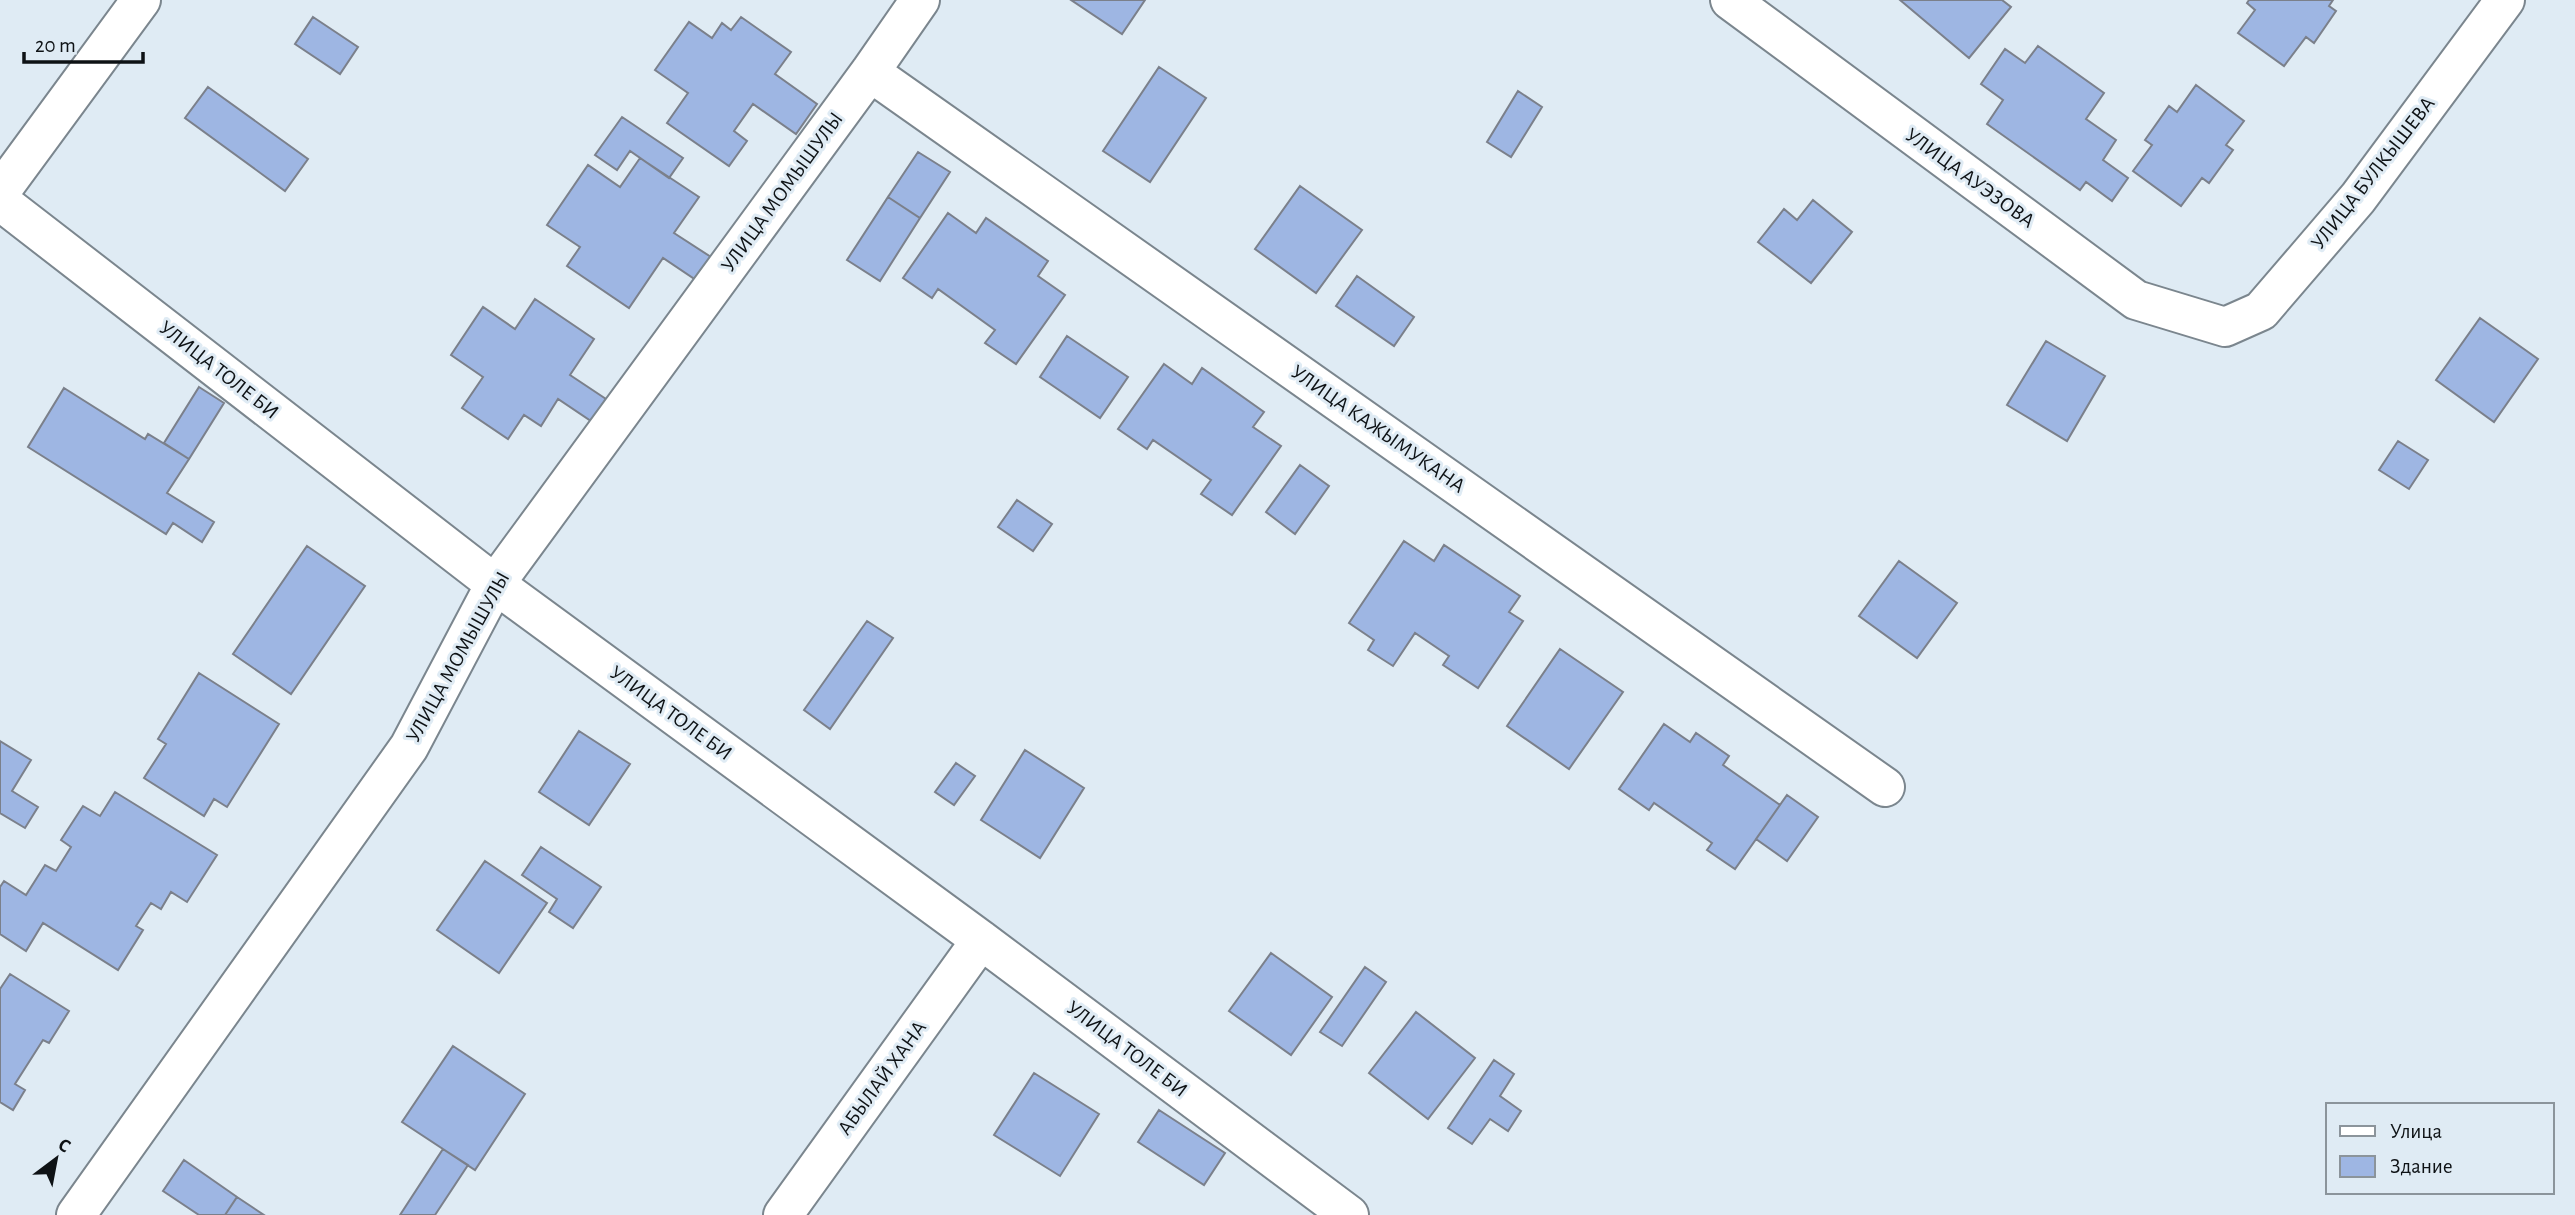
<svg xmlns="http://www.w3.org/2000/svg" width="2575" height="1215" viewBox="0 0 2575 1215" font-family="'Alegreya Sans',sans-serif">
<style>
.building{fill:#9eb6e3;stroke:#7b808b;stroke-width:2}
.lines{fill:none;stroke-linecap:round;stroke-linejoin:round}
.minor-casing{stroke:#7b868e;stroke-width:42}
.minor{stroke:#fff;stroke-width:38}
.labels{text-anchor:middle;dominant-baseline:central;stroke-width:6;stroke-linejoin:round;paint-order:stroke}
.street-label{font-size:21px;fill:#0e1215;stroke:#dfebf4}
</style>
<rect width="100%" height="100%" fill="#dfebf4"/>
<path class="building" d="M 1071,0 L 1145,0 L 1122,34 Z
M 1900,0 L 2002,0 L 2011,7 L 1969,58 Z
M 2249,0 L 2333,0 L 2329,6 L 2336,11 L 2314,43 L 2306,37 L 2284,66 L 2238,33 L 2255,10 L 2247,3 Z
M 313,17 L 358,47 L 340,74 L 295,44 Z
M 741,17 L 791,52 L 775,74 L 817,104 L 796,134 L 753,104 L 734,131 L 747,141 L 729,166 L 667,123 L 688,93 L 655,70 L 689,22 L 712,38 L 722,23 L 731,30 Z
M 2038,46 L 2104,93 L 2086,119 L 2116,140 L 2103,160 L 2128,178 L 2112,201 L 2086,182 L 2080,190 L 1987,124 L 2003,100 L 1981,84 L 2005,49 L 2025,63 Z
M 1159,67 L 1206,98 L 1150,182 L 1103,151 Z
M 2196,85 L 2244,121 L 2226,145 L 2233,150 L 2209,183 L 2202,178 L 2181,206 L 2133,171 L 2152,145 L 2145,140 L 2169,106 L 2177,112 Z
M 208,87 L 308,159 L 285,191 L 185,118 Z
M 1518,91 L 1542,107 L 1511,157 L 1487,142 Z
M 622,117 L 683,158 L 669,178 L 630,151 L 617,170 L 595,155 Z
M 918,152 L 950,172 L 920,218 L 888,197 Z
M 640,158 L 699,197 L 674,233 L 711,257 L 696,280 L 663,258 L 629,308 L 567,266 L 580,247 L 547,225 L 588,165 L 620,187 Z
M 1300,186 L 1362,230 L 1316,293 L 1255,249 Z
M 888,197 L 920,218 L 880,281 L 847,260 Z
M 1813,200 L 1852,232 L 1811,283 L 1758,242 L 1784,209 L 1797,220 Z
M 948,213 L 976,233 L 986,218 L 1048,261 L 1038,276 L 1065,295 L 1016,364 L 985,343 L 995,330 L 938,289 L 932,298 L 903,278 Z
M 1357,276 L 1414,317 L 1394,346 L 1336,306 Z
M 535,299 L 594,339 L 570,375 L 606,399 L 591,421 L 558,399 L 541,426 L 524,415 L 508,439 L 462,408 L 483,377 L 451,355 L 483,307 L 515,329 Z
M 2480,318 L 2538,359 L 2494,422 L 2436,380 Z
M 1067,336 L 1128,377 L 1100,418 L 1040,377 Z
M 2046,341 L 2105,376 L 2067,441 L 2007,405 Z
M 1164,364 L 1192,384 L 1202,368 L 1264,412 L 1253,427 L 1281,446 L 1232,515 L 1201,494 L 1211,480 L 1153,440 L 1147,449 L 1118,429 Z
M 199,387 L 224,403 L 189,459 L 164,443 Z
M 64,388 L 145,439 L 148,434 L 189,459 L 167,493 L 214,522 L 202,542 L 173,523 L 166,534 L 28,447 Z
M 2398,441 L 2428,460 L 2409,489 L 2379,470 Z
M 1300,465 L 1329,486 L 1295,534 L 1266,512 Z
M 1017,500 L 1052,524 L 1033,551 L 998,527 Z
M 1404,541 L 1434,561 L 1444,545 L 1520,596 L 1509,612 L 1523,621 L 1478,688 L 1443,665 L 1449,656 L 1415,633 L 1393,666 L 1368,650 L 1374,640 L 1349,623 Z
M 307,546 L 365,586 L 291,694 L 233,654 Z
M 1899,561 L 1957,603 L 1917,658 L 1859,616 Z
M 867,621 L 893,638 L 830,729 L 804,710 Z
M 1560,649 L 1623,692 L 1569,769 L 1507,726 Z
M 199,673 L 279,724 L 227,807 L 214,799 L 204,816 L 144,778 L 166,744 L 158,739 Z
M 1664,724 L 1690,742 L 1696,733 L 1729,756 L 1723,765 L 1780,805 L 1735,869 L 1707,850 L 1712,843 L 1654,803 L 1649,810 L 1619,789 Z
M 579,731 L 630,764 L 589,825 L 539,792 Z
M 0,741 L 31,760 L 12,791 L 38,807 L 25,828 L 0,813 Z
M 1025,750 L 1084,788 L 1040,858 L 981,820 Z
M 956,763 L 975,776 L 954,805 L 935,792 Z
M 115,792 L 217,855 L 187,902 L 171,892 L 161,909 L 151,903 L 136,926 L 143,930 L 118,970 L 43,923 L 26,951 L 0,934 L 0,887 L 4,881 L 26,895 L 45,865 L 56,871 L 71,847 L 61,840 L 83,806 L 100,816 Z
M 1787,795 L 1818,817 L 1787,861 L 1756,839 Z
M 541,847 L 601,887 L 573,928 L 549,912 L 557,899 L 522,875 Z
M 485,861 L 547,903 L 499,973 L 437,930 Z
M 1271,953 L 1332,997 L 1291,1055 L 1229,1011 Z
M 1365,967 L 1386,982 L 1342,1046 L 1320,1032 Z
M 10,974 L 69,1011 L 49,1043 L 43,1040 L 15,1084 L 25,1090 L 13,1110 L 0,1102 L 0,989 Z
M 1416,1012 L 1475,1058 L 1428,1119 L 1369,1073 Z
M 453,1046 L 525,1094 L 475,1170 L 402,1122 Z
M 1494,1060 L 1514,1074 L 1500,1096 L 1521,1111 L 1508,1131 L 1490,1119 L 1472,1144 L 1448,1128 Z
M 1034,1073 L 1099,1114 L 1060,1176 L 994,1135 Z
M 1159,1110 L 1225,1153 L 1204,1185 L 1138,1142 Z
M 443,1149 L 468,1165 L 435,1215 L 400,1215 Z
M 184,1160 L 237,1197 L 225,1215 L 199,1215 L 163,1191 Z
M 237,1197 L 264,1215 L 225,1215 Z"/>
<g class="lines">
<g class="minor-casing">
<path id="minor" d="M 1730,0 L 2136,300 L 2225,327 L 2261,311 L 2358,198 L 2505,0
M 870,72 L 1885,787
M 0,192 L 141,0
M 0,201 L 495,584 L 981,940 L 1349,1215
M 76,1215 L 409,747 L 495,584 L 870,72 L 920,0
M 783,1215 L 981,940"/>
</g>
<use href="#minor" class="minor"/>
</g>
<g class="labels">
<g class="street-label">
<text transform="translate(2373 173) rotate(-52)">УЛИЦА БУЛКЫШЕВА</text>
<text transform="translate(1970 178) rotate(36)">УЛИЦА АУЭЗОВА</text>
<text transform="translate(782 192) rotate(-54)">УЛИЦА МОМЫШУЛЫ</text>
<text transform="translate(219 370) rotate(38)">УЛИЦА ТОЛЕ БИ</text>
<text transform="translate(1378 429) rotate(35)">УЛИЦА КАЖЫМУКАНА</text>
<text transform="translate(458 657) rotate(-61)">УЛИЦА МОМЫШУЛЫ</text>
<text transform="translate(671 713) rotate(36)">УЛИЦА ТОЛЕ БИ</text>
<text transform="translate(1127 1049) rotate(37)">УЛИЦА ТОЛЕ БИ</text>
<text transform="translate(882 1078) rotate(-54)">АБЫЛАЙ ХАНА</text>
</g>
</g>
<rect x="2326" y="1103" width="228" height="91" fill="#dfebf4" stroke="#8b949b" stroke-width="2"/>
<rect x="2340" y="1126" width="35" height="10" fill="#ffffff" stroke="#8b949b" stroke-width="2"/>
<text x="2390" y="1138" font-size="21" fill="#0e1215">Улица</text>
<rect x="2340" y="1156" width="35" height="21" fill="#9eb6e3" stroke="#8b949b" stroke-width="2"/>
<text x="2390" y="1173" font-size="21" fill="#0e1215">Здание</text>
<g transform="translate(56 1159) rotate(32)" stroke="#dfebf4" stroke-width="5" paint-order="stroke">
<path d="M0-5L12 26L0 18L-12 26Z" fill="#0e1215"/>
<text y="-10" font-size="19" font-weight="bold" text-anchor="middle" fill="#0e1215">С</text>
</g>
<path d="M24 52v10h119v-10" fill="none" stroke="#0e1215" stroke-width="3.5"/>
<text x="35" y="52" font-size="21" fill="#0e1215" stroke="#dfebf4" stroke-width="5" paint-order="stroke">20 m</text>
</svg>
